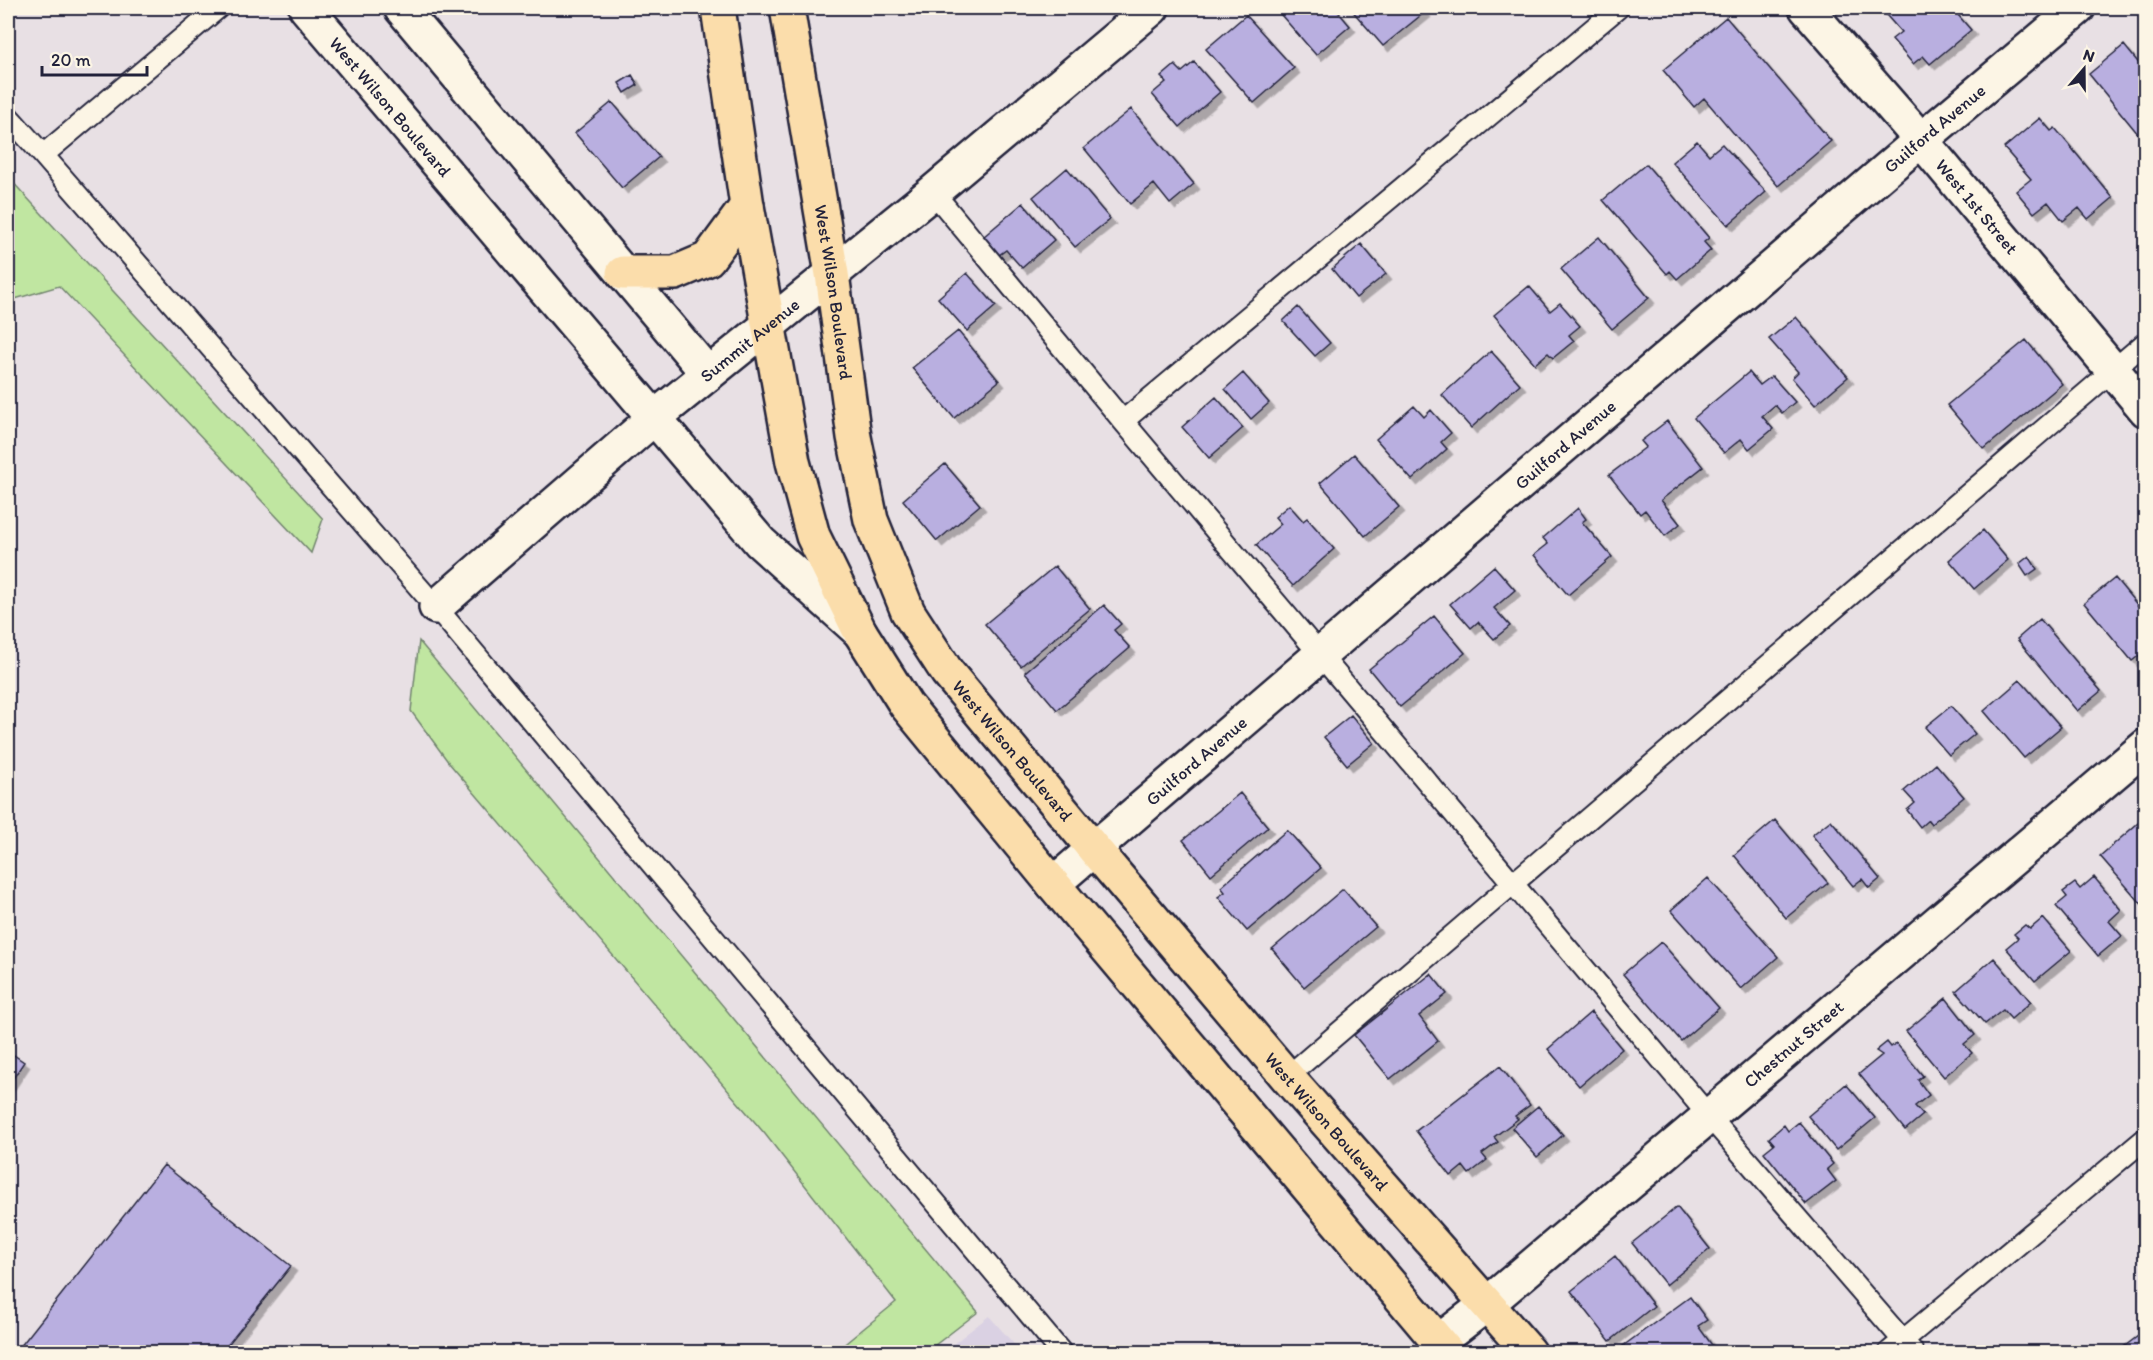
<svg xmlns="http://www.w3.org/2000/svg" width="2153" height="1360" viewBox="0 0 2153 1360" font-family="Itim,sans-serif">
<style>
.built{fill:#dad1e3}
.green{fill:#c0e6a1;stroke:#71846e;stroke-width:1.5}
.building{fill:#b9afe0;stroke:#22223b;stroke-width:1.5;filter:url(#shadow)}
.lines{fill:none;stroke-linecap:round;stroke-linejoin:round}
.service-casing{stroke:#22223b;stroke-width:24}
.minor-casing{stroke:#22223b;stroke-width:38}
.primary-casing{stroke:#22223b;stroke-width:38}
.service{stroke:#fcf5e5;stroke-width:20}
.minor{stroke:#fcf5e5;stroke-width:33}
.primary{stroke:#fbddab;stroke-width:33}
.labels{text-anchor:middle;dominant-baseline:central;stroke-width:5;stroke-linejoin:round;paint-order:stroke}
.street-label{font-size:18px;fill:#22223b;stroke:#fcf5e5}
</style>
<defs>
<filter id="shadow"><feDropShadow dx="5.5" dy="5.5" stdDeviation="0" flood-color="#0004"/></filter>
</defs>
<rect width="100%" height="100%" fill="#e8e0e4"/>
<filter id="ink" filterUnits="userSpaceOnUse"><feTurbulence type="fractalNoise" baseFrequency=".0167" numOctaves="2"/><feDisplacementMap in="SourceGraphic" scale="12" xChannelSelector="R" yChannelSelector="G"/><feConvolveMatrix kernelMatrix="1 2 1 2 8 2 1 2 1" color-interpolation-filters="sRGB"/></filter>
<g filter="url(#ink)">
<path class="built" d="M 989,1316 L 1021,1352 L 943,1352 Z"/>
<path class="green" d="M 8,177 L 323,519 L 311,553 L 59,286 L 8,301 Z
M 419,641 L 978,1312 L 926,1352 L 835,1352 L 896,1302 L 765,1134 L 449,763 L 411,711 Z"/>
<path class="building" d="M 1275,8 L 1335,8 L 1350,26 L 1316,55 Z
M 1350,8 L 1421,8 L 1425,12 L 1383,46 Z
M 1880,8 L 1952,8 L 1971,30 L 1930,64 L 1923,56 L 1913,64 L 1892,39 L 1901,32 Z
M 1246,15 L 1294,68 L 1254,103 L 1206,49 Z
M 1726,17 L 1831,141 L 1778,186 L 1704,98 L 1694,107 L 1663,70 Z
M 2124,45 L 2146,72 L 2146,138 L 2143,140 L 2089,74 Z
M 1194,62 L 1220,92 L 1180,127 L 1152,94 L 1166,82 L 1161,77 L 1175,65 L 1182,72 Z
M 632,75 L 638,85 L 625,93 L 619,83 Z
M 612,102 L 659,157 L 622,188 L 575,133 Z
M 1131,109 L 1194,184 L 1170,204 L 1154,184 L 1130,204 L 1084,148 Z
M 2040,118 L 2051,131 L 2055,128 L 2113,198 L 2088,219 L 2079,208 L 2063,221 L 2048,202 L 2034,213 L 2016,191 L 2031,179 L 2004,148 Z
M 1697,141 L 1709,155 L 1722,144 L 1766,192 L 1728,225 L 1672,162 Z
M 1646,164 L 1709,238 L 1704,242 L 1711,250 L 1677,279 L 1670,271 L 1667,274 L 1603,200 Z
M 1067,168 L 1110,219 L 1075,247 L 1033,197 Z
M 1023,203 L 1054,240 L 1022,268 L 1006,250 L 999,255 L 983,237 Z
M 1599,237 L 1649,298 L 1612,329 L 1561,269 Z
M 1361,244 L 1386,274 L 1356,298 L 1332,269 Z
M 967,273 L 996,306 L 967,331 L 938,298 Z
M 1529,286 L 1550,311 L 1560,303 L 1580,326 L 1569,335 L 1574,341 L 1553,358 L 1548,353 L 1535,364 L 1494,315 Z
M 1298,307 L 1330,343 L 1315,356 L 1283,321 Z
M 1796,317 L 1848,377 L 1815,405 L 1792,378 L 1798,372 L 1769,339 Z
M 958,331 L 999,381 L 954,418 L 912,368 Z
M 2026,340 L 2062,384 L 1984,449 L 1947,405 Z
M 1491,351 L 1520,384 L 1471,428 L 1442,395 Z
M 1749,372 L 1760,385 L 1772,376 L 1795,402 L 1782,413 L 1775,405 L 1762,416 L 1773,429 L 1749,449 L 1741,439 L 1724,453 L 1694,418 Z
M 1243,373 L 1269,403 L 1251,419 L 1225,389 Z
M 1216,397 L 1243,428 L 1209,458 L 1182,427 Z
M 1414,406 L 1424,417 L 1431,410 L 1451,433 L 1441,442 L 1447,449 L 1412,480 L 1376,439 Z
M 1667,421 L 1703,467 L 1661,500 L 1680,524 L 1665,536 L 1645,510 L 1640,514 L 1609,475 L 1646,447 L 1641,441 Z
M 1354,454 L 1399,507 L 1365,536 L 1320,483 Z
M 945,464 L 980,505 L 937,541 L 903,500 Z
M 1289,505 L 1303,521 L 1307,518 L 1334,549 L 1293,586 L 1256,545 L 1281,524 L 1275,517 Z
M 1578,508 L 1586,519 L 1582,522 L 1612,557 L 1568,595 L 1534,555 L 1548,544 L 1543,538 Z
M 1983,530 L 2008,560 L 1974,589 L 1949,560 Z
M 2029,556 L 2037,569 L 2027,576 L 2019,564 Z
M 1055,566 L 1090,609 L 1021,666 L 985,624 Z
M 1494,566 L 1515,590 L 1494,608 L 1510,626 L 1494,639 L 1478,622 L 1471,628 L 1450,604 Z
M 2115,578 L 2144,613 L 2146,612 L 2146,650 L 2132,661 L 2084,603 Z
M 1104,605 L 1121,624 L 1114,630 L 1130,648 L 1057,710 L 1025,672 Z
M 1434,616 L 1465,653 L 1400,707 L 1369,669 Z
M 2040,619 L 2101,691 L 2077,711 L 2017,639 Z
M 2020,680 L 2061,727 L 2024,758 L 1984,711 Z
M 1951,706 L 1975,734 L 1949,755 L 1925,727 Z
M 1351,715 L 1374,743 L 1347,765 L 1324,737 Z
M 1936,764 L 1964,797 L 1931,824 L 1928,820 L 1920,827 L 1907,810 L 1915,803 L 1904,791 Z
M 1240,793 L 1268,827 L 1211,875 L 1183,840 Z
M 2144,818 L 2146,819 L 2146,909 L 2100,856 Z
M 1775,820 L 1828,883 L 1786,918 L 1734,855 Z
M 1831,820 L 1880,879 L 1869,888 L 1862,879 L 1853,886 L 1812,835 Z
M 1287,830 L 1321,868 L 1247,931 L 1218,897 L 1225,892 L 1221,887 Z
M 2094,877 L 2121,910 L 2109,921 L 2122,936 L 2098,956 L 2056,906 L 2067,897 L 2063,892 L 2075,883 L 2080,889 Z
M 1708,878 L 1778,957 L 1741,989 L 1671,910 Z
M 1343,889 L 1376,927 L 1304,987 L 1272,949 Z
M 2043,918 L 2071,951 L 2035,981 L 2006,948 L 2018,938 L 2014,934 L 2025,925 L 2030,929 Z
M 1661,942 L 1719,1008 L 1681,1041 L 1623,974 Z
M 1994,958 L 2031,1002 L 2011,1019 L 2003,1010 L 1985,1024 L 1956,991 Z
M 1431,974 L 1447,994 L 1419,1016 L 1438,1041 L 1390,1079 L 1354,1035 Z
M 1946,998 L 1975,1035 L 1964,1044 L 1972,1053 L 1944,1077 L 1906,1031 Z
M 1591,1012 L 1622,1049 L 1579,1086 L 1548,1049 Z
M 1887,1042 L 1891,1047 L 1896,1043 L 1923,1076 L 1918,1080 L 1929,1095 L 1915,1106 L 1923,1115 L 1905,1130 L 1859,1074 L 1882,1055 L 1876,1051 Z
M 8,1051 L 24,1062 L 8,1086 Z
M 1500,1066 L 1530,1105 L 1515,1116 L 1518,1119 L 1494,1137 L 1498,1142 L 1482,1154 L 1487,1160 L 1469,1174 L 1463,1166 L 1451,1176 L 1416,1131 Z
M 1846,1084 L 1875,1118 L 1836,1150 L 1808,1116 Z
M 1538,1106 L 1563,1135 L 1537,1157 L 1512,1128 Z
M 1799,1122 L 1833,1164 L 1827,1169 L 1836,1181 L 1806,1204 L 1764,1152 L 1774,1144 L 1769,1138 L 1784,1125 L 1788,1131 Z
M 164,1165 L 291,1266 L 222,1352 L 16,1352 Z
M 1677,1207 L 1710,1249 L 1666,1285 L 1632,1243 Z
M 1615,1256 L 1654,1306 L 1610,1341 L 1571,1291 Z
M 1690,1297 L 1707,1320 L 1698,1326 L 1717,1352 L 1617,1352 L 1616,1351 Z
M 2146,1330 L 2146,1352 L 2117,1352 Z"/>
<g class="lines">
<g class="service-casing">
<path id="service" d="M 8,116 L 43,155 L 436,607 L 1061,1352
M 43,155 L 218,8
M 933,192 L 1123,421 L 1708,1115 L 1913,1352
M 1123,421 L 1618,8
M 1287,1077 L 2146,342
M 1889,1352 L 2146,1138"/>
</g>
<g class="minor-casing">
<g id="minor">
<path id="s1" d="M 306,8 L 760,542 L 860,632"/>
<path d="M 401,8 L 708,374"/>
<path id="s2" d="M 1806,8 L 1921,140 L 2146,410"/>
<path id="s3" d="M 436,607 L 654,418 L 933,192 L 1152,8"/>
<path id="s4" d="M 1053,884 L 1921,140 L 2078,8"/>
<path id="s5" d="M 1438,1342 L 1487,1304 L 2146,746"/>
</g>
</g>
<g class="primary-casing">
<g id="primary">
<path d="M 718,8 L 747,206 L 793,462 L 813,536 L 860,632 L 906,705 L 1053,884 L 1447,1352"/>
<path id="s6" d="M 787,8 L 832,274 L 854,437 L 871,520 L 908,612 L 947,672 L 1094,849 L 1287,1077 L 1529,1352"/>
<path d="M 623,273 L 675,273 L 708,259 L 747,206"/>
</g>
</g>
<use href="#service" class="service"/>
<use href="#minor" class="minor"/>
<use href="#primary" class="primary"/>
</g>
</g>
<g class="labels">
<g class="street-label">
<text stroke="none"><textPath href="#s1" startOffset="130">West Wilson Boulevard</textPath></text>
<text stroke="none"><textPath href="#s4" startOffset="1161">Guilford Avenue</textPath></text>
<text stroke="none"><textPath href="#s2" startOffset="262">West 1st Street</textPath></text>
<text stroke="none"><textPath href="#s6" startOffset="288">West Wilson Boulevard</textPath></text>
<text stroke="none"><textPath href="#s3" startOffset="412">Summit Avenue</textPath></text>
<text stroke="none"><textPath href="#s4" startOffset="675">Guilford Avenue</textPath></text>
<text stroke="none"><textPath href="#s6" startOffset="792">West Wilson Boulevard</textPath></text>
<text stroke="none"><textPath href="#s4" startOffset="189">Guilford Avenue</textPath></text>
<text stroke="none"><textPath href="#s5" startOffset="464">Chestnut Street</textPath></text>
<text stroke="none"><textPath href="#s6" startOffset="1278">West Wilson Boulevard</textPath></text>
</g>
</g>
<rect width="2153" height="1360" fill="none" stroke="#fcf5e5" stroke-width="30"/>
<rect x="15" y="15" width="2123" height="1330" fill="none" stroke="#22223b" stroke-width="2" filter="url(#ink)"/>
<g transform="translate(2084 69) rotate(20)" stroke="#fcf5e5" stroke-width="4.5" paint-order="stroke">
<path d="M0-4.5L10 22L0 15L-10 22Z" fill="#22223b"/>
<text y="-9" font-size="16" font-weight="bold" text-anchor="middle" fill="#22223b">N</text>
</g>
<path d="M42 66v9h105v-9" fill="none" stroke="#22223b" stroke-width="3"/>
<text x="51" y="66" font-size="18" fill="#22223b" stroke="#fcf5e5" stroke-width="4.5" paint-order="stroke">20 m</text>
</svg>
